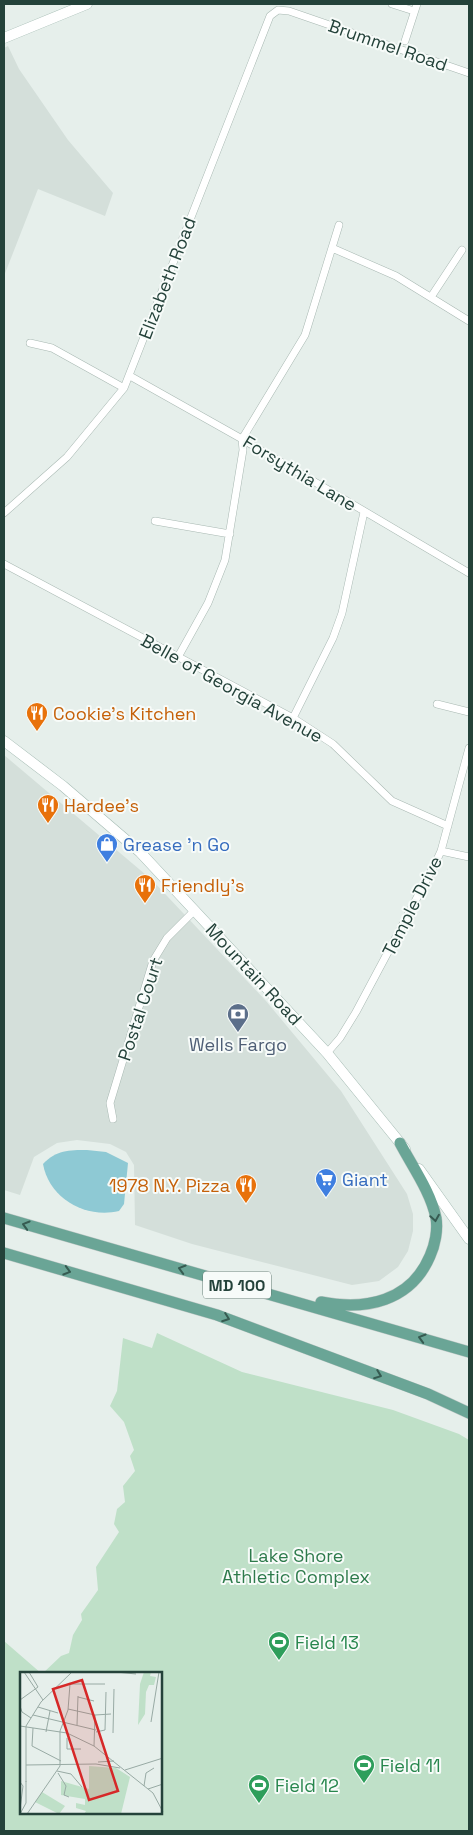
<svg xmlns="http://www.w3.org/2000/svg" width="473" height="1835" viewBox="0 0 473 1835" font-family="'Space Grotesk',sans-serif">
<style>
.built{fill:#d4dfda}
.green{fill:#bfe0c8}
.water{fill:#8ec9d4}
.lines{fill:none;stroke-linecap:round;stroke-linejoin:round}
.minor-casing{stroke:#a8b8b2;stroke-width:8}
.secondary-casing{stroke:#a4bbb3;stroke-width:11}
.primary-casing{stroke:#c2cac8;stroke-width:12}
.minor{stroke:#fff;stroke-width:7}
.secondary{stroke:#fff;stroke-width:10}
.primary{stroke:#6aa596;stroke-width:11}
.oneway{stroke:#365b51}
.labels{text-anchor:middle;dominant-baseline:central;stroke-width:4;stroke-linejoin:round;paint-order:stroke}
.shield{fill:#f7fbf9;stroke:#637a73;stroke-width:1}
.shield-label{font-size:16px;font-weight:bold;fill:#24423a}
.street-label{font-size:18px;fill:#24423a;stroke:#f7fbf9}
.food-label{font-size:18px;fill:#c56008;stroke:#f7fbf9;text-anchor:start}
.shop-label{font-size:18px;fill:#366cbe;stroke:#f7fbf9;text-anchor:start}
.service-label{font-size:18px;fill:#4e5e75;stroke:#f7fbf9}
.park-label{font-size:18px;fill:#2d7a4b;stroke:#f7fbf9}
.leisure-label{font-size:18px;fill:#27864d;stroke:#f7fbf9;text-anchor:start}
.inset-road{fill:none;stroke:#98aaa4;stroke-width:1}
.view{fill:#d62828;fill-opacity:0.15;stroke:#d62828;stroke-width:2.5}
.inset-edge{fill:none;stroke:#24423a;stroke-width:2.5}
</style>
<rect width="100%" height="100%" fill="#e6efeb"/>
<path class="built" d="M 8,46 L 19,69 L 68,140 L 113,193 L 105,216 L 38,189 L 4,276 L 4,48 Z
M 4,755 L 152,880 L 266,1001 L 341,1091 L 407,1194 L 413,1214 L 413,1231 L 408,1251 L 398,1267 L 379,1281 L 352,1285 L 192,1244 L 135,1225 L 134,1165 L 126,1152 L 110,1144 L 77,1140 L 57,1143 L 34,1157 L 20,1195 L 4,1190 Z"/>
<path class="green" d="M 157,1333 L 242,1372 L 393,1410 L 459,1434 L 469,1440 L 469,1831 L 4,1831 L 4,1641 L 42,1674 L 21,1674 L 21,1814 L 161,1814 L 161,1674 L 42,1674 L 61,1656 L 69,1653 L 73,1635 L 82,1620 L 81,1614 L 98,1590 L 96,1567 L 119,1532 L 114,1524 L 117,1509 L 125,1502 L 123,1486 L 135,1471 L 130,1456 L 134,1450 L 124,1422 L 110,1406 L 117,1391 L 123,1338 L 152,1348 Z"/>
<path class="water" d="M 87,1150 L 106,1152 L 128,1163 L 124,1204 L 119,1211 C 85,1219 49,1198 43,1164 C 56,1150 69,1150 87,1150 Z"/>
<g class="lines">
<g class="minor-casing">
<path id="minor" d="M 392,4 L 414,11
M 405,41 L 417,4
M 332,248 L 396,276 L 469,321
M 431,297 L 462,250
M 30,343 L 52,348 L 124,388
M 130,376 L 242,439 L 469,573
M 4,513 L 67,457 L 124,388 L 270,16 L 278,10 L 289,11 L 469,73
M 155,521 L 230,534
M 4,564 L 293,718 L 333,744 L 392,801 L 448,826
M 178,657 L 208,603 L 225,560 L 243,450 L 242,439 L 305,335 L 339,225
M 437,704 L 469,712
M 293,718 L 333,638 L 342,613 L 364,512
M 441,851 L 469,857
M 327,1053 L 340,1038 L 356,1012 L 435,864 L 441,851 L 469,748
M 113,1119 L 110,1103 L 153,961 L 167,938 L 194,911"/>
</g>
<g class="secondary-casing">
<path id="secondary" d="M 4,38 L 87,4
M 4,741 L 63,786 L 140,852 L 327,1053 L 405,1149
M 419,1169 L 469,1239"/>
</g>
<g class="primary-casing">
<path id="primary" d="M 4,1218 L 469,1352
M 4,1253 L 217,1315 L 428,1394 L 469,1413
M 321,1302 C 366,1311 411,1301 430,1256 C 435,1245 438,1230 436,1218 C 431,1192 412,1166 400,1143"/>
</g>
<use href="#minor" class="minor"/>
<use href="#secondary" class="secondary"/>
<use href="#primary" class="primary"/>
</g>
<defs><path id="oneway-chevron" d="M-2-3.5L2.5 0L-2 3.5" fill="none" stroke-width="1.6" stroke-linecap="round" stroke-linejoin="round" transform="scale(1.25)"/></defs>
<g class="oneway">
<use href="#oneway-chevron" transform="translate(435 1218) rotate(81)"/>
<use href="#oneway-chevron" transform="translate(26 1225) rotate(-164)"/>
<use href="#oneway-chevron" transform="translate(182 1269) rotate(-164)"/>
<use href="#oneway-chevron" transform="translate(67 1271) rotate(16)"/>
<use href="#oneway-chevron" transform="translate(226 1318) rotate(20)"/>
<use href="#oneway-chevron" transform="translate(422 1338) rotate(-164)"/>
<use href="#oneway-chevron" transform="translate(378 1375) rotate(21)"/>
</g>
<defs>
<g id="restaurant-pin" transform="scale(1.125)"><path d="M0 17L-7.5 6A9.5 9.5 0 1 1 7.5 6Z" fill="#e8710a" stroke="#f7fbf9"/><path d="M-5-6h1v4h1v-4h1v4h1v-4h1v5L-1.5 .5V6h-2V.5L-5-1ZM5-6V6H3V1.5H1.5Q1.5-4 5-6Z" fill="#fff"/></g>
<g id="shop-pin" transform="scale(1.125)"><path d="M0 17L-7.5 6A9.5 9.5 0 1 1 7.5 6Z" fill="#3f7fe0" stroke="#f7fbf9"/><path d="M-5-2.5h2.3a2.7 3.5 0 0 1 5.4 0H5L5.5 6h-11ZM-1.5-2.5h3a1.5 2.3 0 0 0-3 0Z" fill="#fff"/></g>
<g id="bank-pin" transform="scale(1.125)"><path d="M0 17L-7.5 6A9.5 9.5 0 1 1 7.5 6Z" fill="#5c6f8a" stroke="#f7fbf9"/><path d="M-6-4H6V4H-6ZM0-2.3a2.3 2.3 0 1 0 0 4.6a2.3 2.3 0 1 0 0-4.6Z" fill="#fff"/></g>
<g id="supermarket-pin" transform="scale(1.125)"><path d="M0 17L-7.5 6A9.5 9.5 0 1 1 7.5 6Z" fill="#3f7fe0" stroke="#f7fbf9"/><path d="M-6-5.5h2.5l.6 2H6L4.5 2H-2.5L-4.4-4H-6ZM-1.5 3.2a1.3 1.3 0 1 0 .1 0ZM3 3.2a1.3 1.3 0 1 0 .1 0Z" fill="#fff"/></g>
<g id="stadium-pin" transform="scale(1.125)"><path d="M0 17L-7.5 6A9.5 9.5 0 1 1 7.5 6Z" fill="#2e9e5b" stroke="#f7fbf9"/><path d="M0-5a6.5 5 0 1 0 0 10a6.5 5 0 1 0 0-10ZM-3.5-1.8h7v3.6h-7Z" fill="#fff"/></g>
</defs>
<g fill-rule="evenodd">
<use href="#restaurant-pin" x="37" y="713"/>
<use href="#restaurant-pin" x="48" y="805"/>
<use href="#shop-pin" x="107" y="844"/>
<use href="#restaurant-pin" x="145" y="885"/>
<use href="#bank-pin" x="238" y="1014"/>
<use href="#supermarket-pin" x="326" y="1179"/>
<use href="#restaurant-pin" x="246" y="1185"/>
<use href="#stadium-pin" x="279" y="1642"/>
<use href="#stadium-pin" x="364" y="1765"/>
<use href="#stadium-pin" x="259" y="1785"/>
</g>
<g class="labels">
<rect class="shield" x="203" y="1271.5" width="68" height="27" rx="4"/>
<g class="shield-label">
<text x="237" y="1285">MD 100</text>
</g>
<g class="street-label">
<text transform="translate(388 45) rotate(19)">Brummel Road</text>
<text transform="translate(167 278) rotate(-69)">Elizabeth Road</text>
<text transform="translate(300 473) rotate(31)">Forsythia Lane</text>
<text transform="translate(232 688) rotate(29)">Belle of Georgia Avenue</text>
<text transform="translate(412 906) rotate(-63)">Temple Drive</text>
<text transform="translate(254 974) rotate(47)">Mountain Road</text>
<text transform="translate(140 1009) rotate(-72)">Postal Court</text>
</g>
<g class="food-label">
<text x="53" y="713">Cookie's Kitchen</text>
<text x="64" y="805">Hardee's</text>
<text x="161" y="885">Friendly's</text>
<text x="230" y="1185" text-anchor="end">1978 N.Y. Pizza</text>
</g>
<g class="shop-label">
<text x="123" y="844">Grease 'n Go</text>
<text x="342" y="1179">Giant</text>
</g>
<g class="service-label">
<text x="238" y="1044">Wells Fargo</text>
</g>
<g class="park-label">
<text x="296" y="1555">Lake Shore<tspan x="296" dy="21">Athletic Complex</tspan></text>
</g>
<g class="leisure-label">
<text x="295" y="1642">Field 13</text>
<text x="380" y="1765">Field 11</text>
<text x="275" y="1785">Field 12</text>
</g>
</g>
<g transform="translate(20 1672)">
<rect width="142" height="142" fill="#e6efeb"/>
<path d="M 124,0 L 131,0 L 130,4 L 136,5 L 134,13 L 129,13 L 126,20 L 125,42 L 118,53 L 120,12 ZM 69,94 L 96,96 L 110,105 L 101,142 L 64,142 L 66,139 L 56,136 L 56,131 L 65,133 L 65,127 L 41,123 L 41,109 L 69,117 ZM 22,120 L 45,134 L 39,142 L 15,130 Z" fill="#bfe0c8"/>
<path class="inset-road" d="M 4,0 L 23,28M 96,0 L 116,2M 58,25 L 74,29M 0,28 L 18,15 L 9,0M 0,34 L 2,40 L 11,46M 18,35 L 38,41M 48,37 L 75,43 L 91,42M 13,43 L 76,58M 131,50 L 139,0M 57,53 L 58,24M 0,54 L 47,61 L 74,74 L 133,121 L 143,140M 13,56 L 12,74 L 41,89M 26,60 L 30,39M 76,60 L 85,58 L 86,20M 93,61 L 94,17M 47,66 L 47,77 L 61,77M 74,74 L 75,43M 78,90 L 94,89M 6,93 L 76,92 L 100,96M 105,98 L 143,86M 37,99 L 51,102 L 62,115M 38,101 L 46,114 L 44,123 L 49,125M 0,110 L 3,114 L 0,137M 6,110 L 6,54 L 21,30 L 52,0M 124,114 L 126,101 L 134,96M 128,117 L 143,112M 0,142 L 6,131 L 6,109M 7,142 L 40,94 L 40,59 L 48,38 L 50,12 L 85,12"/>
<path class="view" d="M 62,8 L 98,119 L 69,128 L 33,17 Z"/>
<rect width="142" height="142" class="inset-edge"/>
</g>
<rect width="473" height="1835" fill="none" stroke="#24423a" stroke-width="10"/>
</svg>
